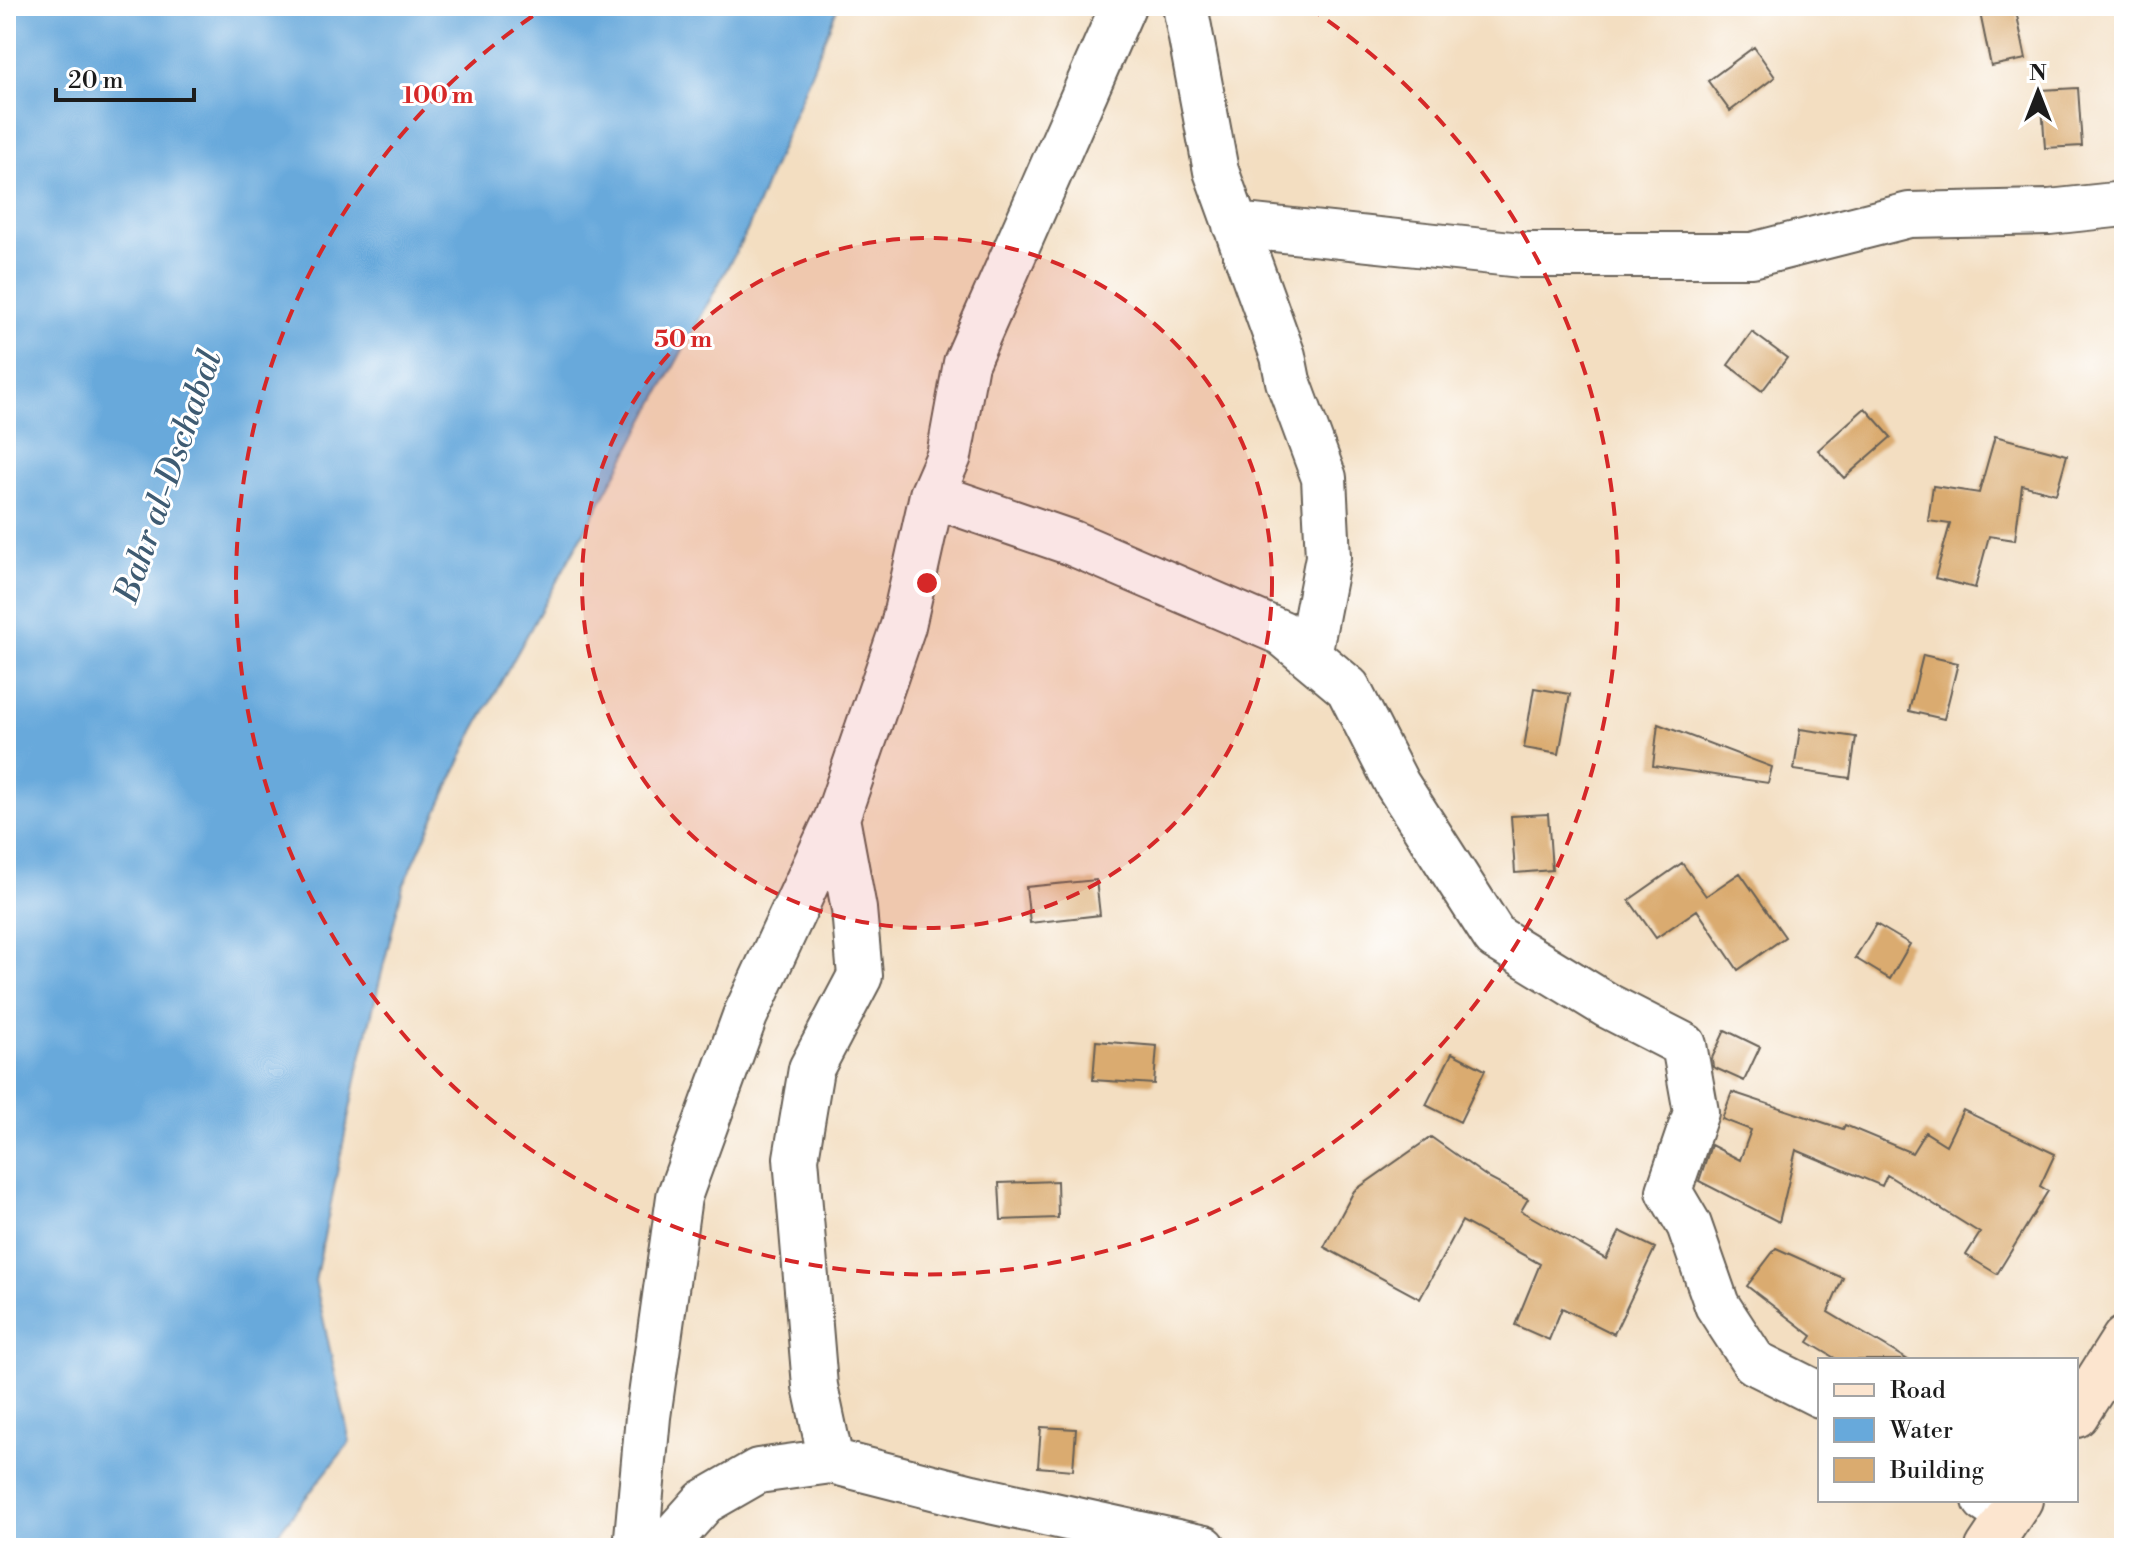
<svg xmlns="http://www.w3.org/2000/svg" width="2130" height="1554" viewBox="0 0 2130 1554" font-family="'Libre Bodoni',serif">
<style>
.water{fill:#67a9db;stroke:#42627c;stroke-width:2}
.building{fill:#daab6f}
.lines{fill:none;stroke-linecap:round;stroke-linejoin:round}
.street-casing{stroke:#676056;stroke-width:48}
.secondary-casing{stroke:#676056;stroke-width:48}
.street{stroke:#fff;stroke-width:44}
.secondary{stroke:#fce5cf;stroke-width:44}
.ring{fill:none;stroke:#d62828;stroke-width:4;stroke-dasharray:14 10}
.labels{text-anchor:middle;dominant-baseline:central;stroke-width:6;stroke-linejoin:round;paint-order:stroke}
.water-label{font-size:34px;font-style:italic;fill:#3e5b72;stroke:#fff}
.centre{fill:#d62828;stroke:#fff;stroke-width:4}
.ring-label{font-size:24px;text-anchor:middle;font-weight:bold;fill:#d62828;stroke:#fff;stroke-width:6;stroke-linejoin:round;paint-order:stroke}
</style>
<rect width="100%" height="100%" fill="#fff"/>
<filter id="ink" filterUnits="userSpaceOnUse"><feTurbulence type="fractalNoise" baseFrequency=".0125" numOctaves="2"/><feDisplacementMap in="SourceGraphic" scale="16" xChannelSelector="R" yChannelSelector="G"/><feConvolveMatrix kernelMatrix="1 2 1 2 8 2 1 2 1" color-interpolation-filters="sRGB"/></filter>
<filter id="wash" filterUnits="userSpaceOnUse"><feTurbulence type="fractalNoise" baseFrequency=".006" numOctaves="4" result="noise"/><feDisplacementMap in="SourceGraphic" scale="32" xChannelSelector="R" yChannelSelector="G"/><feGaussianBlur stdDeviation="1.8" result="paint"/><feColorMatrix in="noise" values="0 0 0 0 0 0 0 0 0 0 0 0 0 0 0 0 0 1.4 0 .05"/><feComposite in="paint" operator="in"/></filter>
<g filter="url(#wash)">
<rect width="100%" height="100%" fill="#f3dec1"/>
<path class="water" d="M 6,6 L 838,6 L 747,231 L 603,498 L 474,731 L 403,886 L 358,1070 L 315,1281 L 350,1442 L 266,1548 L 6,1548 Z"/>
<g id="blocks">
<path class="building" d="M 2015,6 L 2026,59 L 1991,66 L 1980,13 Z
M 1754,47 L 1775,77 L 1730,111 L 1708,81 Z
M 2078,88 L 2082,146 L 2045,148 L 2041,90 Z
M 1752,332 L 1787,358 L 1762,391 L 1728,365 Z
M 1865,408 L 1891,437 L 1844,478 L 1818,450 Z
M 1995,436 L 2067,455 L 2056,494 L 2022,485 L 2015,540 L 1989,536 L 1975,588 L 1935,578 L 1950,524 L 1928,521 L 1933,486 L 1979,493 Z
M 1923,655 L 1958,663 L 1944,719 L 1909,711 Z
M 1534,688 L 1570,694 L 1559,754 L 1524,748 Z
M 1658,724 L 1772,767 L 1768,783 L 1653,766 Z
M 1800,729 L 1856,737 L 1850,778 L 1794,770 Z
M 1548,814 L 1552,870 L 1515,873 L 1511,816 Z
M 1682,863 L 1706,896 L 1740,873 L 1785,937 L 1738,970 L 1697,910 L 1656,938 L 1629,900 Z
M 1096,880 L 1100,915 L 1030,923 L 1026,887 Z
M 1876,924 L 1910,944 L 1890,979 L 1855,958 Z
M 1725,1030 L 1760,1047 L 1744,1081 L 1713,1067 L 1712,1058 Z
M 1096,1041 L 1157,1046 L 1154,1084 L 1093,1080 Z
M 1452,1053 L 1485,1070 L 1460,1122 L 1426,1105 Z
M 1732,1092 L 1843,1129 L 1845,1125 L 1912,1153 L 1925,1132 L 1946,1145 L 1963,1110 L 2055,1154 L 2040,1186 L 2048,1191 L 1997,1274 L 1966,1255 L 1980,1233 L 1887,1175 L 1882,1186 L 1796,1150 L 1779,1222 L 1699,1181 L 1711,1145 L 1740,1160 L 1751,1130 L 1722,1119 Z
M 1431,1137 L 1490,1179 L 1528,1199 L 1521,1211 L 1606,1259 L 1620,1231 L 1655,1248 L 1614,1334 L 1562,1308 L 1549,1340 L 1515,1325 L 1540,1264 L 1462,1221 L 1420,1299 L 1324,1247 L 1354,1191 Z
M 1057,1181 L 1058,1218 L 1001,1220 L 999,1183 Z
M 1776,1248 L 1843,1278 L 1828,1312 L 1908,1360 L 1838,1360 L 1808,1342 L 1812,1336 L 1747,1286 Z
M 1041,1427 L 1076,1429 L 1073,1470 L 1038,1467 Z"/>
</g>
</g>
<g filter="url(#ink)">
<use href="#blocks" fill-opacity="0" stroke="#676056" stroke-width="2"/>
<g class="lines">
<g class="street-casing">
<path id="street" d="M 1185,6 L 1216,171 L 1283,356 L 1288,381 L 1324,478 L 1328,557 L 1309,655
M 1235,225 L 1521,255 L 1752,255 L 1909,215 L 2049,212 L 2124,204
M 932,495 L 1072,543 L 1282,633 L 1348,688 L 1397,784 L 1495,937 L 1608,1006 L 1684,1045 L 1696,1112 L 1669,1191 L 1689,1225 L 1717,1305 L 1754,1362 L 1820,1395
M 831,1461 L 815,1386 L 796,1158 L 811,1069 L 860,976 L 854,909 L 837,818
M 1985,1500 L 2009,1516
M 636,1548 L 648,1417 L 679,1197 L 745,1016 L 837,818 L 903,626 L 932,495 L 949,456 L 966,363 L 1123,6
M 663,1548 L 704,1502 L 758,1471 L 831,1461 L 972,1497 L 1204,1548"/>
</g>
<g class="secondary-casing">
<path id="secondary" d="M 2076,1415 L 2124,1339
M 1988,1548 L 2020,1500"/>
</g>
<use href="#street" class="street"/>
<use href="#secondary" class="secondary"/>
</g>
</g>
<circle cx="927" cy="583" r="345" fill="#d62828" fill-opacity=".12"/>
<g class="ring">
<circle cx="927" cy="583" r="345"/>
<path d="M1308 7A691 691 0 1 1 546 7"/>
</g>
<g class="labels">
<g class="water-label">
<text transform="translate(169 477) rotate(-71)">Bahr al-Dschabal</text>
</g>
</g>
<circle cx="927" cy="583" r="12" class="centre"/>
<g class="ring-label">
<text x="438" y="103">100 m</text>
<text x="683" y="347">50 m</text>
</g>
<rect width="2130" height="1554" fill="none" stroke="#fff" stroke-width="32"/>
<rect x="1818" y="1358" width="260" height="144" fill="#ffffff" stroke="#a4a4a4" stroke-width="2"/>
<rect x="1834" y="1384" width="40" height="12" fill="#fce5cf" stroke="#a4a4a4" stroke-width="2"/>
<text x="1890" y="1398" font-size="24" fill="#1c1c1c">Road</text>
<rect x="1834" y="1418" width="40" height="24" fill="#67a9db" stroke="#a4a4a4" stroke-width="2"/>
<text x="1890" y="1438" font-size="24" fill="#1c1c1c">Water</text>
<rect x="1834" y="1458" width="40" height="24" fill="#daab6f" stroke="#a4a4a4" stroke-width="2"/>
<text x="1890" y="1478" font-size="24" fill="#1c1c1c">Building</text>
<g transform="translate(2038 92)" stroke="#ffffff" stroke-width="6" paint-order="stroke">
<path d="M0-6L14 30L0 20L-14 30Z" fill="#1c1c1c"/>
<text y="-12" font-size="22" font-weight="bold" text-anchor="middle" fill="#1c1c1c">N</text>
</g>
<path d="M56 88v12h138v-12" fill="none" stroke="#1c1c1c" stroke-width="4"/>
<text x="68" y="88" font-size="24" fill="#1c1c1c" stroke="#ffffff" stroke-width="6" paint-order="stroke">20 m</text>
</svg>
